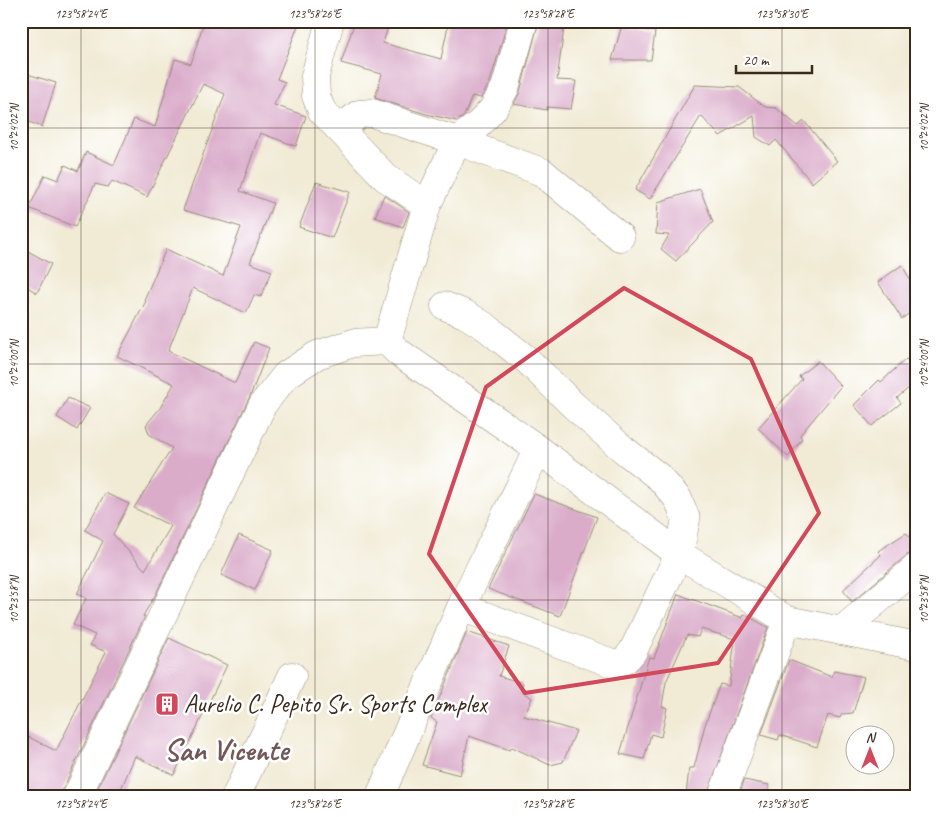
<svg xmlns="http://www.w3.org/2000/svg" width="938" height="817" viewBox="0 0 938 817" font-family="Caveat,sans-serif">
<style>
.building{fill:#daacca}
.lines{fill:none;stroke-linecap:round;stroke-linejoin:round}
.minor-casing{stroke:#968a7a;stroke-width:29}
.minor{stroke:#fff;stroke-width:28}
.marked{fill:none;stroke:#d1495b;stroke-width:4;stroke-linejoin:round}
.ticks{fill:none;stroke:#3b2a1e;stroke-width:1;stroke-opacity:0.45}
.labels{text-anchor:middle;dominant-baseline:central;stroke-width:5;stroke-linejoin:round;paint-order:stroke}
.poi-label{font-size:25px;fill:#3b2a1e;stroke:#fff;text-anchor:start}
.district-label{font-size:30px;font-weight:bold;fill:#73585a;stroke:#fff}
.neatline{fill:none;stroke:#3b2a1e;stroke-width:2}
.ticks-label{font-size:12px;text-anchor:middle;fill:#3b2a1e}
</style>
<rect width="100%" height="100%" fill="#fff"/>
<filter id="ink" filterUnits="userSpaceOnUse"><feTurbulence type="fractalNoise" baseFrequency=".02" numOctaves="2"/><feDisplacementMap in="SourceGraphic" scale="10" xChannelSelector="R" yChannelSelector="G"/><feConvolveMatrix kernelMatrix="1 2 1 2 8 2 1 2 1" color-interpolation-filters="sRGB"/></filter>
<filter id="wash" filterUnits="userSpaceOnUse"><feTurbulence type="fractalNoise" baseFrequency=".0096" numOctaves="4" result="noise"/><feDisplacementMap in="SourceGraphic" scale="20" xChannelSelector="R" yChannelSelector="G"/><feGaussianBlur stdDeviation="1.12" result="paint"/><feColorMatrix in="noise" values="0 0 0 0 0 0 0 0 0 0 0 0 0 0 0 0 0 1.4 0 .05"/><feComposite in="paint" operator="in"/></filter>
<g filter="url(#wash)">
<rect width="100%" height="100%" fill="#f1ebd5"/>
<g id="blocks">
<path class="building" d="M 204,21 L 300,21 L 277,79 L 285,82 L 274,105 L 306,116 L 296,146 L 260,133 L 240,191 L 273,203 L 250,263 L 272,271 L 261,297 L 254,295 L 246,313 L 193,288 L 168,351 L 235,383 L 254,342 L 269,348 L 251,394 L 156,594 L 143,616 L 145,616 L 63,789 L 62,796 L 21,796 L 21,733 L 56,751 L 106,652 L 90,645 L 95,635 L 73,625 L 86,598 L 77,594 L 103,541 L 85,530 L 105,493 L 129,504 L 113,534 L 145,570 L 171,526 L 134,508 L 172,448 L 149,434 L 146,425 L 160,408 L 174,384 L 117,356 L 146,301 L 144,300 L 166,249 L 223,276 L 241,227 L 183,210 L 225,94 L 203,84 L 147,197 L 112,181 L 108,187 L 95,184 L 75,227 L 29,208 L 45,175 L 58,180 L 65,165 L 78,171 L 86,152 L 114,165 L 134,119 L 155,127 L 175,59 L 191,64 Z
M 355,21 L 390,21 L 383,43 L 441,59 L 449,21 L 508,21 L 490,82 L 481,98 L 472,96 L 464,116 L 457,121 L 426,114 L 375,98 L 382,74 L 341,63 Z
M 539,21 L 565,21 L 557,80 L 576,81 L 571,109 L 547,107 L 547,110 L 514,104 L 520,92 Z
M 622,25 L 655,32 L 651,60 L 612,60 Z
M 21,72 L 56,83 L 42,127 L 21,119 Z
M 695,85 L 739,87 L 765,107 L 776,108 L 798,126 L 804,121 L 837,161 L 812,183 L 776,140 L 770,146 L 756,137 L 754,116 L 720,136 L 701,116 L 650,199 L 635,190 Z
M 316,182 L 350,192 L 332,238 L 299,227 Z
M 700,189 L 713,222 L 676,261 L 661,249 L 669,235 L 656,234 L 658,202 Z
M 384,195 L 409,212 L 403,227 L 375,217 Z
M 21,247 L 51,264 L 37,293 L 21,283 Z
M 902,265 L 917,292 L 917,307 L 902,319 L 878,282 Z
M 906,359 L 917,367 L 917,381 L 897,398 L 901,403 L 872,426 L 854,405 L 879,380 L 881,382 Z
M 818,361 L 841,386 L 800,435 L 802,439 L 788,457 L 758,428 L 802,379 L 799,376 Z
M 68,398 L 90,408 L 77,430 L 57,417 Z
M 534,494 L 597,517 L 560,616 L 488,589 Z
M 906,533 L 917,544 L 917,552 L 907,555 L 852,602 L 843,590 L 881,555 L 878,551 Z
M 239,535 L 273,550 L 255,590 L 221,575 Z
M 678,594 L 743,618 L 744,614 L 768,627 L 707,796 L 686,796 L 689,768 L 694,768 L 705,725 L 720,684 L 729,686 L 735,639 L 701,629 L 698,637 L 687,635 L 666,682 L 662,706 L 667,708 L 661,737 L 651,734 L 644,759 L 620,754 L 649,657 L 654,658 Z
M 467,632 L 509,646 L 499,676 L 523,683 L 521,691 L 532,698 L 524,716 L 576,731 L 563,762 L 550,765 L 512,747 L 510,750 L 469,736 L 460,775 L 422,765 L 437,722 L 431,718 Z
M 169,638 L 227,665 L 174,775 L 135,756 L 118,796 L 94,796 Z
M 789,660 L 832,677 L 834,671 L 864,677 L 853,713 L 842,714 L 840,718 L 828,715 L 817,747 L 780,735 L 778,740 L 761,735 Z
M 744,780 L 769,785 L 768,796 L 739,796 Z"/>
</g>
</g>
<g filter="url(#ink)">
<use href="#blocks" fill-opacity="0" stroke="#968a7a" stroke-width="1"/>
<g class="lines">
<g class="minor-casing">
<path id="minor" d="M 330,21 L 315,76 L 316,96 L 322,111 L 386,178 L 427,205
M 340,129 L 359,114 L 372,113 L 457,141 L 542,172 L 620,237
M 445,306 L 465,314 L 486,327 L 527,360 L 573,405 L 624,450 L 660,478 L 678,499 L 686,519 L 679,554 L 633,651 C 627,659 622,664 612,663 L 461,607
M 387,341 L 427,205 L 457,141 L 478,125 L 493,109 L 505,88 L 524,21
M 841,631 L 917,567
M 77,796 L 263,404 L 286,375 L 317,355 L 353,343 L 387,341 L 398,352 L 538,449 L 679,554 L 787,620 L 917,646
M 236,796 L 292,676
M 380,796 L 461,607 L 538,449
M 722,796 L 787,620"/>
</g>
<use href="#minor" class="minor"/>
</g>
</g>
<path class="marked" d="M 624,288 L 751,359 L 819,513 L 718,663 L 525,693 L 429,554 L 486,387 Z"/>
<path class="ticks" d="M 81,21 L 81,796M 315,21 L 315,796M 548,21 L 548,796M 782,21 L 782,796M 21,128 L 917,128M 21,364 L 917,364M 21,600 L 917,600"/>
<defs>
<g id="building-square" transform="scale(1.25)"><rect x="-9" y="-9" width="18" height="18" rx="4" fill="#d1495b" stroke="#fff"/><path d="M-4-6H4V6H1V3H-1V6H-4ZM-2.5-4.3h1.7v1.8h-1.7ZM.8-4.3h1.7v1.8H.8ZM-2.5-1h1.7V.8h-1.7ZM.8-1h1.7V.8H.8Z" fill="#fff"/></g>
</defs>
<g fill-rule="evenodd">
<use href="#building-square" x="167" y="704"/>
</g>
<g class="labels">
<g class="poi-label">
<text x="184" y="704">Aurelio C. Pepito Sr. Sports Complex</text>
</g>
<g class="district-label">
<text x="226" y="750">San Vicente</text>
</g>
</g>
<rect width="938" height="817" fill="none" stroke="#fff" stroke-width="55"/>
<g transform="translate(870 750)"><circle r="24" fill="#ffffff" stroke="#b1aaa5"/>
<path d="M0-4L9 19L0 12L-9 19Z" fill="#d1495b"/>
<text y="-8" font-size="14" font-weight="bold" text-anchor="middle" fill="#3b2a1e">N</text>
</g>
<path d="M736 65v8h76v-8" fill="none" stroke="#3b2a1e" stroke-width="2.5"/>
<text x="743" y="65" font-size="15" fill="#3b2a1e" stroke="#ffffff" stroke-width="4" paint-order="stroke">20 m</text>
<rect x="28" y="28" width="882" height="762" class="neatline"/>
<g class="ticks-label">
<text x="81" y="18">123°58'24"E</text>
<text x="315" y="18">123°58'26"E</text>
<text x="548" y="18">123°58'28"E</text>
<text x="782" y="18">123°58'30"E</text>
<text transform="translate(14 128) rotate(-90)" y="4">10°24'02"N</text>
<text transform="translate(924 128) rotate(-90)" y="4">10°24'02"N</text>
<text transform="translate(14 364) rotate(-90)" y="4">10°24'00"N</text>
<text transform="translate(924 364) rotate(-90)" y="4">10°24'00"N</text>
<text transform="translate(14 600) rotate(-90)" y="4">10°23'58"N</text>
<text transform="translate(924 600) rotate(-90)" y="4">10°23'58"N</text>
<text x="81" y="808">123°58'24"E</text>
<text x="315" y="808">123°58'26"E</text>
<text x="548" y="808">123°58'28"E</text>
<text x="782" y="808">123°58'30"E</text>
</g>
</svg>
